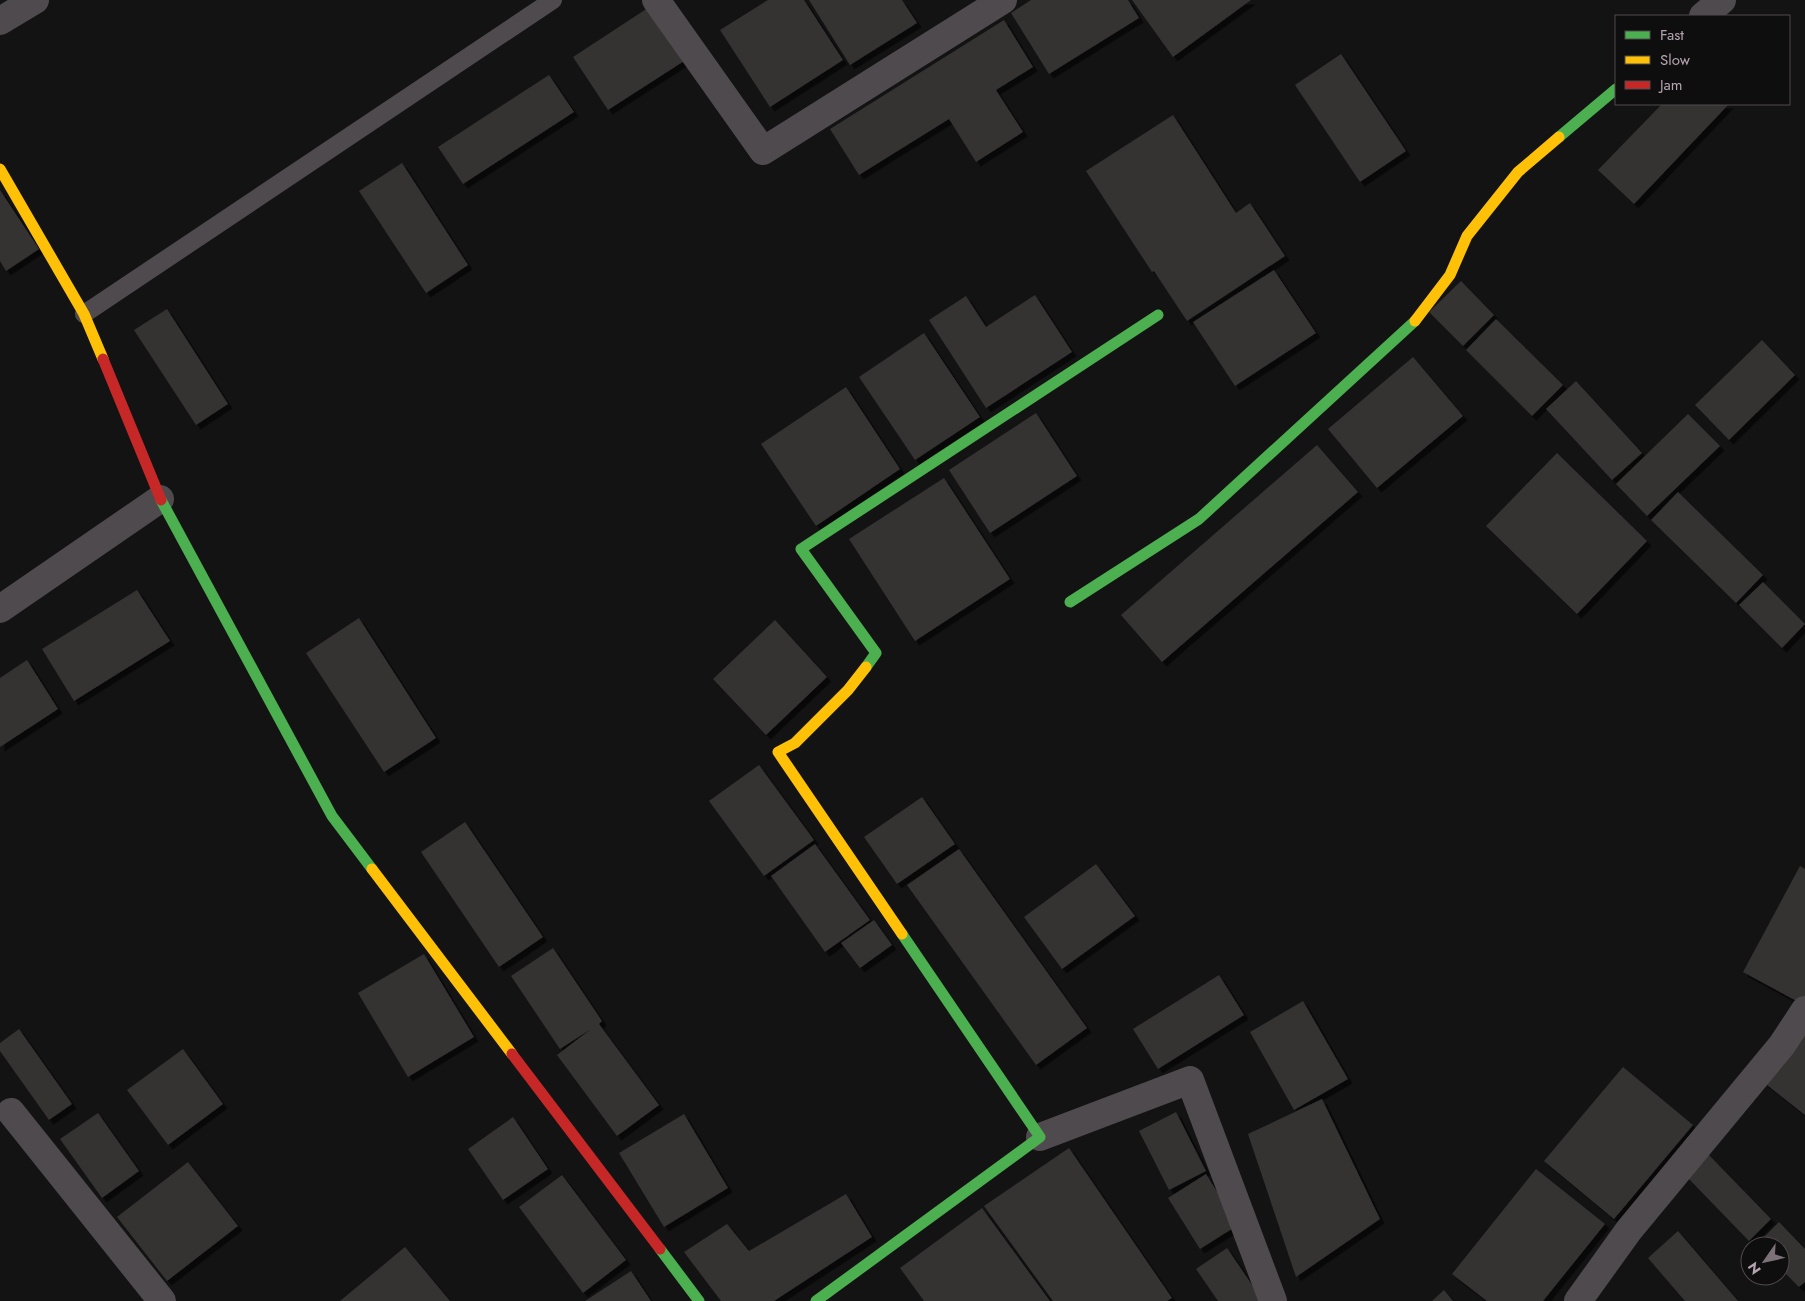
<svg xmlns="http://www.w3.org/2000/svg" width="1805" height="1301" viewBox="0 0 1805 1301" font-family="Jost,sans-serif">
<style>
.building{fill:#343233;filter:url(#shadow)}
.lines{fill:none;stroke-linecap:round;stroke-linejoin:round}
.lane{stroke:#4f4a4e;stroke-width:18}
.street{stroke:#4f4a4e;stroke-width:28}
.fast{stroke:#4caf50;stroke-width:11}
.slow{stroke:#ffc107;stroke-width:11}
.jam{stroke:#c62828;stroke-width:11}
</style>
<defs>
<filter id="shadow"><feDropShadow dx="4.5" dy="4.5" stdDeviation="0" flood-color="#0009"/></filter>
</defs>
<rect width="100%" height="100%" fill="#141313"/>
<path class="building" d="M 660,0 L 695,54 L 608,110 L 573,57 Z
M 768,0 L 804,0 L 843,60 L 770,107 L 720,30 Z
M 809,0 L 902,0 L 917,23 L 850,65 Z
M 1031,0 L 1128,0 L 1139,18 L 1049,74 L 1011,13 Z
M 1132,0 L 1251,0 L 1173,57 Z
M 1004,20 L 1033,67 L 996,90 L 1023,132 L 976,162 L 949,119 L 859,175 L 830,129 Z
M 1341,54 L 1406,151 L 1360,182 L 1295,85 Z
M 549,75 L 574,112 L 463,184 L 438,147 Z
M 1662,104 L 1729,104 L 1634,204 L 1598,170 Z
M 1173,115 L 1236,213 L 1250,203 L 1285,256 L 1187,321 L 1154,271 L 1152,272 L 1086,171 Z
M 402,163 L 468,265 L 426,293 L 359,191 Z
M 0,190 L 39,249 L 6,271 L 0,261 Z
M 1274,270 L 1316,333 L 1235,386 L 1193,322 Z
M 1461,281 L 1494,315 L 1463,346 L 1429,312 Z
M 1035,295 L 1072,352 L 986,408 L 929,320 L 966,296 L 986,327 Z
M 167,309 L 228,404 L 196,425 L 134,330 Z
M 1496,319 L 1563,385 L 1532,416 L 1466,350 Z
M 924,333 L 980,417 L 915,460 L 859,377 Z
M 1762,340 L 1795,375 L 1729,440 L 1695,405 Z
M 1413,357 L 1463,416 L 1377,488 L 1328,429 Z
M 1576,381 L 1642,453 L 1612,480 L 1546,409 Z
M 846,387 L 900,469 L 816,526 L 761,444 Z
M 1036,413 L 1077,476 L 990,533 L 949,470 Z
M 1688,414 L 1720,446 L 1647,516 L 1616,484 Z
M 1317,445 L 1358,492 L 1162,662 L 1121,615 Z
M 1557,453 L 1647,541 L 1577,614 L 1486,526 Z
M 944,478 L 1010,579 L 915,641 L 849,539 Z
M 1678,492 L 1763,575 L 1736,603 L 1651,520 Z
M 1763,582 L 1805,624 L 1782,648 L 1739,605 Z
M 137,590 L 170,641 L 74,701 L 42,649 Z
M 359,618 L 436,738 L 384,772 L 306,653 Z
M 775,620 L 827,677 L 766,735 L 713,679 Z
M 27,660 L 58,709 L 0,747 L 0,678 Z
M 759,765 L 814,840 L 764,876 L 709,801 Z
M 922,797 L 955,844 L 897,884 L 864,837 Z
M 465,822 L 543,937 L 499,967 L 421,852 Z
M 815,844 L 870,920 L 825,952 L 771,876 Z
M 959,849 L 1087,1028 L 1036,1065 L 907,885 Z
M 1096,864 L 1135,916 L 1062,969 L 1024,917 Z
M 1800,866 L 1805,869 L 1805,997 L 1802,1004 L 1743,972 Z
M 874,920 L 892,945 L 860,968 L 841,943 Z
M 553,948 L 602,1021 L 599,1024 L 659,1105 L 617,1136 L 557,1055 L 591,1029 L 560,1049 L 511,976 Z
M 424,954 L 474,1037 L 408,1077 L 358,993 Z
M 1219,975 L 1244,1015 L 1158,1069 L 1133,1029 Z
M 1303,1001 L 1348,1079 L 1294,1110 L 1250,1032 Z
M 1805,1028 L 1805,1115 L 1762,1081 Z
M 19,1029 L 72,1104 L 49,1120 L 0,1051 L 0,1043 Z
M 183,1049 L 223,1104 L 168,1145 L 127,1090 Z
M 1623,1067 L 1693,1125 L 1614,1219 L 1544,1161 Z
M 1322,1099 L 1380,1219 L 1296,1277 L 1248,1134 Z
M 1176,1112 L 1206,1171 L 1169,1190 L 1139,1131 Z
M 98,1113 L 139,1171 L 102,1198 L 60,1139 Z
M 684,1114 L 728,1188 L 664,1227 L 619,1153 Z
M 513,1117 L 548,1169 L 503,1200 L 468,1149 Z
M 1069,1148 L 1172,1298 L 1167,1301 L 1053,1301 L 984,1206 Z
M 1707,1153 L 1771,1219 L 1749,1241 L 1685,1175 Z
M 188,1162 L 238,1226 L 167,1281 L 117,1217 Z
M 1536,1169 L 1605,1224 L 1543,1301 L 1487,1301 L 1452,1274 Z
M 1206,1174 L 1238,1225 L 1200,1249 L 1168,1198 Z
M 562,1175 L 626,1260 L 583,1293 L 519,1207 Z
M 846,1194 L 872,1237 L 774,1301 L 721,1301 L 684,1252 L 727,1224 L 749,1251 Z
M 982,1208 L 1050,1301 L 924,1301 L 900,1268 Z
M 1779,1222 L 1805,1249 L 1805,1282 L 1799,1287 L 1780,1268 L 1780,1246 L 1758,1246 L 1757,1244 Z
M 1678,1231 L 1738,1301 L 1685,1301 L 1648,1258 Z
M 405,1247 L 450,1301 L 340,1301 Z
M 1227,1248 L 1263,1301 L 1218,1301 L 1196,1269 Z
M 631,1271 L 651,1301 L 585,1301 Z
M 1444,1290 L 1453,1301 L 1432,1301 Z"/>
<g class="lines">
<path class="lane" d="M 84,314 L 553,0"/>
<path class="street" d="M 656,0 L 763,151 L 1003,0
M 1703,16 L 1722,0
M 0,21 L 35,0
M 0,609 L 160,499
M 11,1112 L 162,1301
M 1040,1137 L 1190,1080 L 1273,1301
M 1578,1301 L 1629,1230 L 1782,1045 L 1805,1010"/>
<path class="fast" d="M 1559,137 L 1616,89
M 161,500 L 332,816 L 372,869
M 1070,602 L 1199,519 L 1415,321
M 866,667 L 876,653 L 801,549 L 1158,315
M 660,1249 L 699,1301
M 816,1301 L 1040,1137 L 902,934"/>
<path class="slow" d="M 0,169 L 84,314 L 103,359
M 1415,321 L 1450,275 L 1467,236 L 1518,172 L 1559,137
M 866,667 L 848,690 L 795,743 L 778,752 L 902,934
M 372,869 L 512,1054"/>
<path class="jam" d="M 103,359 L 161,500
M 512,1054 L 660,1249"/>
</g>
<rect x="1615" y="15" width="175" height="90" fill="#0f0e0e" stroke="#514a4f"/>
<rect x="1625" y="31" width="25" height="8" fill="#4caf50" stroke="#514a4f"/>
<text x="1660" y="40" font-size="15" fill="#b5a4b0">Fast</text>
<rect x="1625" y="56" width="25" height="8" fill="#ffc107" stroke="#514a4f"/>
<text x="1660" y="65" font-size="15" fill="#b5a4b0">Slow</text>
<rect x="1625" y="81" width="25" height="8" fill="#c62828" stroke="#514a4f"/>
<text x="1660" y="90" font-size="15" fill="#b5a4b0">Jam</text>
<g transform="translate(1765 1261) rotate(236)"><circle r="24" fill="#0f0e0e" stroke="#514a4f"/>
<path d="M0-4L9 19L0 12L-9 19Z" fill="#7d7179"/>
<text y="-8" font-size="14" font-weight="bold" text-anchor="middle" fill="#b5a4b0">N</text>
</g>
</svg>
